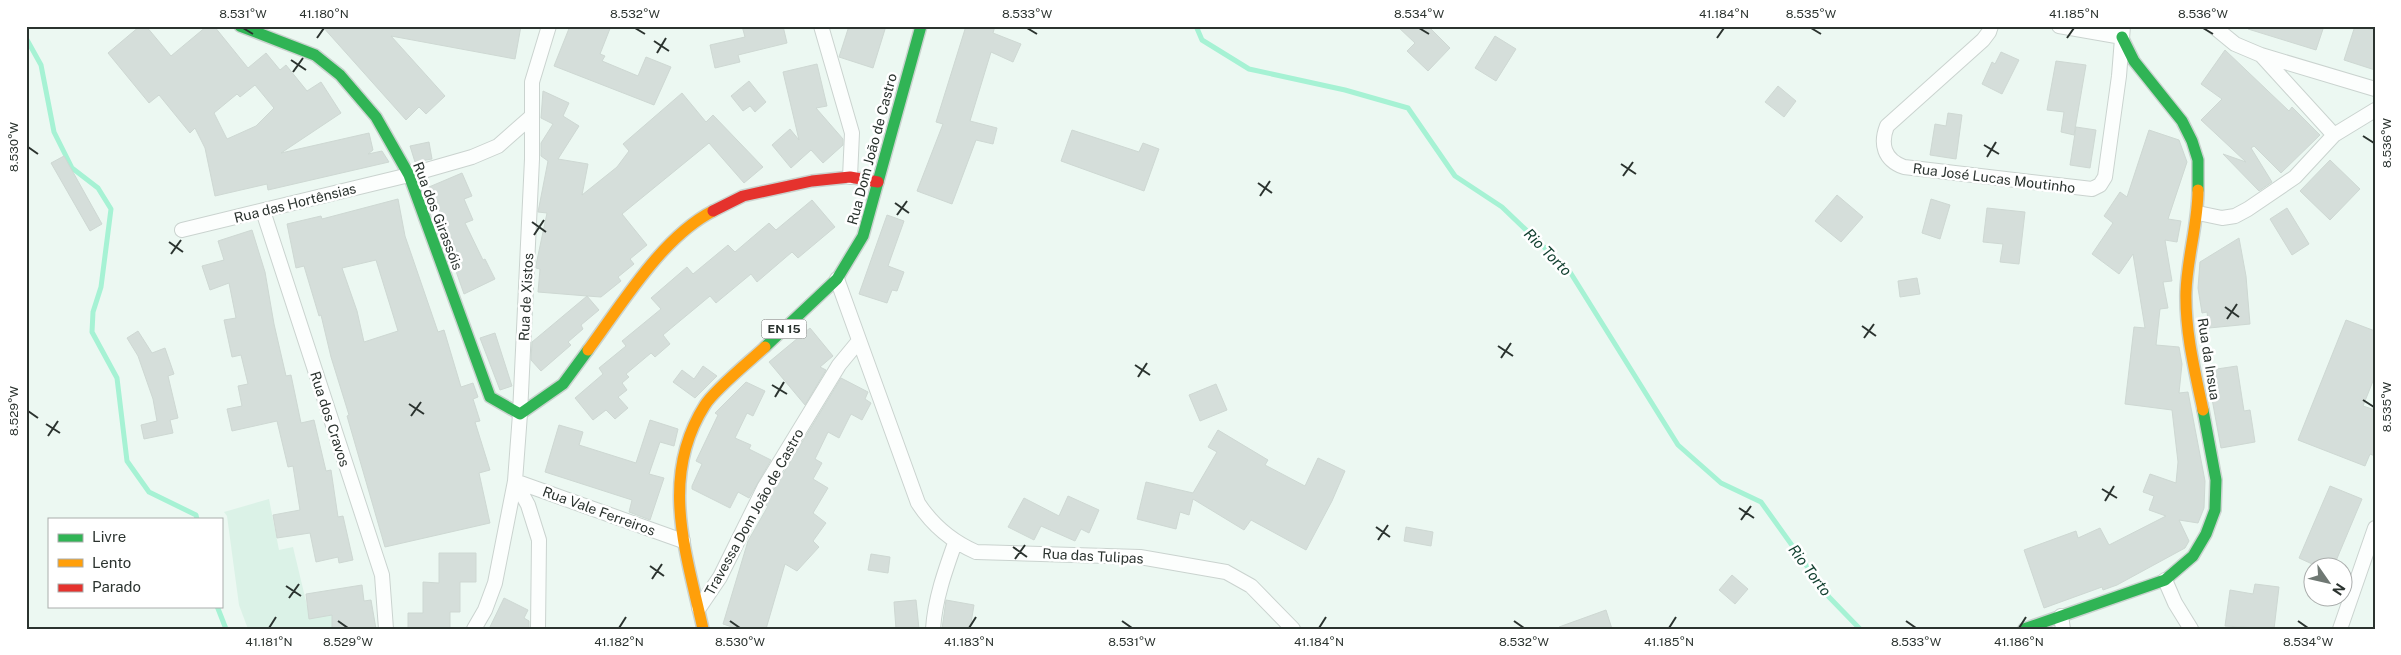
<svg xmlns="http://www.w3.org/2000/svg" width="2401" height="655" viewBox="0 0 2401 655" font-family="'Public Sans',sans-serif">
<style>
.built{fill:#dbf2e7}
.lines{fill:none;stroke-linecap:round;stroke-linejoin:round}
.stream{stroke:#a6f2d4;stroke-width:5}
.building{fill:#d5deda;stroke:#ced8d3;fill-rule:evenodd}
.street-casing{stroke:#cad3cf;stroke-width:16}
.fast-casing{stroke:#cad3cf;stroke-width:14}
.slow-casing{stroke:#cad3cf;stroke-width:14}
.jam-casing{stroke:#cad3cf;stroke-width:14}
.street{stroke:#fcfefd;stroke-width:14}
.fast{stroke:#30b455;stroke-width:11}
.slow{stroke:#ff9f0a;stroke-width:11}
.jam{stroke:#e5322d;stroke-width:11}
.ticks{fill:none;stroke:#2b332f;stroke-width:2}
.labels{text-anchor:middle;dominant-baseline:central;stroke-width:5;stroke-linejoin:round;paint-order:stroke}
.shield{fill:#fff;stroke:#6b706d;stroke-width:1}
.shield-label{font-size:12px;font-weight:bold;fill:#2b332f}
.street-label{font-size:14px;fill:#2b332f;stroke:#fff}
.water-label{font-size:15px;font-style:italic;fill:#134131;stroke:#fff}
.neatline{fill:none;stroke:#2b332f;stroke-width:2}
.ticks-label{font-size:12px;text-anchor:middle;fill:#2b332f}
</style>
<rect width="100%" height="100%" fill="#ecf8f2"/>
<path class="built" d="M 269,499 L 279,550 L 293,547 L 310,618 L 372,609 L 373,621 L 320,629 L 248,629 L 239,605 L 227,516 L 224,512 Z"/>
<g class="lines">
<path class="stream" d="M 1196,26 L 1202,40 L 1249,69 L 1345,90 L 1408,108 L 1455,176 L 1502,207 L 1570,272 L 1678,445 L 1721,483 L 1761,502 L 1829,597 L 1860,629
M 26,38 L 41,65 L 54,132 L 72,168 L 98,188 L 111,209 L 101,287 L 93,312 L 92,332 L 117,378 L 127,461 L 149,492 L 196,515 L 197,519
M 217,606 L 226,629"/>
</g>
<path class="building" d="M 140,26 L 146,26 L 171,56 L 207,26 L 214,26 L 248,68 L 266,53 L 280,70 L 286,65 L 307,91 L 321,82 L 341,113 L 281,153 L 369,133 L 373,150 L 368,154 L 382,151 L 389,162 L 268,190 L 267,184 L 215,196 L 205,148 L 195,128 L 190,133 L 159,95 L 149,103 L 108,53 ZM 255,85 L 274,108 L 256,126 L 227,139 L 214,113 L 237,94 L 240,97 Z
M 322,26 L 521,26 L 515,59 L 391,36 L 445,96 L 426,114 L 419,107 L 406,120 Z
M 570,26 L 611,26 L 600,54 L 605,56 L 602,61 L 638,76 L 646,57 L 671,67 L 654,105 L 554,66 Z
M 742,26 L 783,26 L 787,43 L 738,55 L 740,62 L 715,68 L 710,45 L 745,37 Z
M 849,26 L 886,26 L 873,68 L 839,57 Z
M 966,26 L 995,26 L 993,33 L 1021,44 L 1013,62 L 991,52 L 970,121 L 997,128 L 993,144 L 976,140 L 952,204 L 917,191 L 943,124 L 936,122 Z
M 1397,26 L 1428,26 L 1450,48 L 1428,71 L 1407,51 L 1415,43 Z
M 2249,26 L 2324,26 L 2316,50 L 2248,29 Z
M 2355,26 L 2375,30 L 2375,70 L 2344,60 Z
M 1495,36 L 1516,49 L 1496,81 L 1475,68 Z
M 2225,50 L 2289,111 L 2292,107 L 2320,135 L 2281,173 L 2254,146 L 2251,148 L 2272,182 L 2259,191 L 2223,154 L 2246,162 L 2201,120 L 2222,99 L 2201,84 Z
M 2001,52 L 2019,60 L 2002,94 L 1982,84 L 1992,62 L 1995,64 Z
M 2056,61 L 2086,65 L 2074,135 L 2061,132 L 2064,112 L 2047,110 Z
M 817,64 L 827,106 L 816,108 L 843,139 L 843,145 L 823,163 L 811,150 L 791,168 L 772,145 L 790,129 L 799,140 L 783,72 Z
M 749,81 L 766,102 L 755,112 L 750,106 L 743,111 L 731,96 Z
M 1778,86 L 1796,101 L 1784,117 L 1765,102 Z
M 543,91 L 569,103 L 563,116 L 579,126 L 558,159 L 588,164 L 582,195 L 617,167 L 629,151 L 623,144 L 682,93 L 706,122 L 713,115 L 763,167 L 744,183 L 709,143 L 622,214 L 647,245 L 630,259 L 634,264 L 618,277 L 621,281 L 601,297 L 587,296 L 599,310 L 581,325 L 583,329 L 568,342 L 571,345 L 541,371 L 531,360 L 532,342 L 587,296 L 538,292 L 540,269 L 536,268 L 536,265 L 547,213 L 538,212 L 548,161 L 541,156 L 541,143 L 553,124 L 541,118 Z
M 1948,113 L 1962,115 L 1956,159 L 1930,155 L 1935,124 L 1946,126 Z
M 2076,127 L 2096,130 L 2090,168 L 2070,165 Z
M 1072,130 L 1139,152 L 1143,143 L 1159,149 L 1144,191 L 1061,161 Z
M 2149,130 L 2179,140 L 2187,162 L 2168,219 L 2181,221 L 2177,242 L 2165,240 L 2172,281 L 2163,282 L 2168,308 L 2160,309 L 2156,345 L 2179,347 L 2182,364 L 2179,393 L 2188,392 L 2205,481 L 2204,508 L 2198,523 L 2179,520 L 2189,541 L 2185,548 L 2117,585 L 2103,590 L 2102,587 L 2044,608 L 2024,550 L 2076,531 L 2078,538 L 2100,528 L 2109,545 L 2166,516 L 2149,510 L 2154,496 L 2143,492 L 2150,474 L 2176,483 L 2178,462 L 2172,410 L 2125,404 L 2134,327 L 2145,328 L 2133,254 L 2119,274 L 2092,254 L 2113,223 L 2104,216 L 2120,192 L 2127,197 Z
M 429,142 L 432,159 L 415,162 L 410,146 Z
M 64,156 L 102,224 L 90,231 L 51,163 Z
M 2330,160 L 2360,189 L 2330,220 L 2300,191 Z
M 462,173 L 472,196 L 464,199 L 473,220 L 465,223 L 483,260 L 485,259 L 495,279 L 464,294 L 450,254 L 457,251 L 429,187 Z
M 1837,195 L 1863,217 L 1841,242 L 1815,221 Z
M 398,199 L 405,236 L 438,332 L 444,330 L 461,387 L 473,383 L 478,397 L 473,399 L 480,421 L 475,422 L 490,470 L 479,473 L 490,523 L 385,547 L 347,416 L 349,415 L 331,357 L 321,315 L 319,316 L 304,266 L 296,268 L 287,224 L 321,216 L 322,219 ZM 376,260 L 398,331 L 364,342 L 357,311 L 342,268 Z
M 1931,199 L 1950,205 L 1940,239 L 1922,233 Z
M 812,200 L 835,227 L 798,258 L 792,252 L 757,282 L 751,274 L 716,303 L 710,296 L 663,335 L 670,344 L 655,357 L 651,353 L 626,374 L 629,377 L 622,383 L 627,390 L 618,397 L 628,408 L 615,419 L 606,410 L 593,420 L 575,398 L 603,374 L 599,368 L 626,346 L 622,341 L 661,309 L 651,298 L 687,267 L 693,274 L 728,245 L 735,252 L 769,223 L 776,230 Z
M 1987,208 L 2025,212 L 2019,264 L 2000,262 L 2003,244 L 1983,242 Z
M 2287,208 L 2309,244 L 2292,255 L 2270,219 Z
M 887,215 L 904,221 L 888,266 L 904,272 L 897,291 L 892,290 L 887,303 L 859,294 Z
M 252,230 L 265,272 L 274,324 L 286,376 L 291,375 L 301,423 L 314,420 L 326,471 L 331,470 L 338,517 L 343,516 L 353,560 L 339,563 L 338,557 L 316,562 L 310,533 L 277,538 L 273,515 L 300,510 L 293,466 L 288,467 L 277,421 L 232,431 L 227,409 L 242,406 L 238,386 L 248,384 L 241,355 L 232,357 L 224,320 L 236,318 L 229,283 L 210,290 L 202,266 L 224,260 L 218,241 Z
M 2239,238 L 2246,276 L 2250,324 L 2209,328 L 2207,312 L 2202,313 L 2198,288 L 2200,262 Z
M 1917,278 L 1920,294 L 1900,297 L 1898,281 Z
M 2346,320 L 2375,331 L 2375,376 L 2363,406 L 2375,410 L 2375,456 L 2370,454 L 2365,466 L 2298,440 Z
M 810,328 L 833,356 L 820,367 L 826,370 L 805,405 L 769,362 Z
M 138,331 L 152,353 L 165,348 L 174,374 L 168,376 L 178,418 L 170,420 L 173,433 L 144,439 L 141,425 L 157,421 L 153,399 L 138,356 L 127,338 Z
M 495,333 L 512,386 L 500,390 L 480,338 Z
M 703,366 L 717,376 L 695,398 L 673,382 L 682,370 L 694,379 Z
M 2237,366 L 2244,411 L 2250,410 L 2255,442 L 2221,448 L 2210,388 L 2213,388 L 2210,370 Z
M 841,378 L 868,392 L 865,399 L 871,403 L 862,420 L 851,414 L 839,438 L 828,432 L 815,459 L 822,463 L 813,479 L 828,488 L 813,513 L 826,523 L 813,541 L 819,547 L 797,571 L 785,564 L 766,629 L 738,629 L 723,624 L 748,541 L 768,506 L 765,505 L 772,492 Z
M 746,382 L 765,391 L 753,416 L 747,413 L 735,438 L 751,445 L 749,449 L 771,460 L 749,498 L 738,492 L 730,508 L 692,489 L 692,486 L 702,464 L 696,461 L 718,415 L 715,413 Z
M 1216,384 L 1227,410 L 1200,421 L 1189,395 Z
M 650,420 L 678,429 L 674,446 L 660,442 L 649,474 L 664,478 L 650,520 L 629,512 L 632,500 L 545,472 L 559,425 L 583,432 L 579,445 L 636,463 Z
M 1218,430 L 1268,460 L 1265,465 L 1305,486 L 1318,458 L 1345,471 L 1332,501 L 1306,550 L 1251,520 L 1244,530 L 1193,499 L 1189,515 L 1180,512 L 1176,529 L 1137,519 L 1146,482 L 1193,493 L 1217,452 L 1208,447 Z
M 2330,486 L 2362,499 L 2333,568 L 2321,568 L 2299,558 Z
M 1068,496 L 1099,510 L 1089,533 L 1081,529 L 1075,541 L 1041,526 L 1034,540 L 1008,527 L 1024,498 L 1059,516 Z
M 1406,527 L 1433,532 L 1431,546 L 1404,541 Z
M 439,553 L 476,553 L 476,582 L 460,582 L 460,612 L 450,612 L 450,629 L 408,629 L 408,613 L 423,613 L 423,582 L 439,583 Z
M 871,554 L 890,557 L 888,573 L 868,570 Z
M 1732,575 L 1748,589 L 1735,604 L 1719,590 Z
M 2255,584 L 2279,587 L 2274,629 L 2225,626 L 2230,590 L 2253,594 Z
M 362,585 L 364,601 L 371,600 L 376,629 L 332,629 L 332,615 L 309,619 L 306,594 Z
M 504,598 L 528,610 L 524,618 L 529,621 L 529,629 L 489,629 Z
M 916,600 L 919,629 L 896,629 L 894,602 Z
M 946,600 L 974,605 L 970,629 L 942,629 Z
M 1606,610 L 1612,629 L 1560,629 L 1559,627 Z"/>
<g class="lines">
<g class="street-casing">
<path id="street" d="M 821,26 L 852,133 L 850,177
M 1991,26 L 1989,32 L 1983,40 L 1887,126 C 1880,144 1884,160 1904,167 L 2092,189 L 2100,185 L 2105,177 L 2119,76 L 2123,26
M 2059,26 L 2122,37
M 2213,26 L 2235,44 L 2261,55 L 2375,89
M 2262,56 L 2334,135
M 263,211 L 382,575 L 386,629
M 2198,213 L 2222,218 L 2235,216 L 2248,209 L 2295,177 L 2334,135 L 2375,110
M 182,230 L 409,175 L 472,157 L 498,146 L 532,116
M 837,279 L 918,503 C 933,526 951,541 976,552 L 1140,557 L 1226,572 L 1251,586 L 1293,629
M 515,481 L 683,541
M 515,481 L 528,505 L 539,540 L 538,629
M 2165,580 L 2175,603 L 2191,629
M 699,608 L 720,577 L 764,488 L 839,365 L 858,342
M 2061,616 L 2063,629
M 474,629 L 485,610 L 495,583 L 515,481 L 520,414 L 532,159 L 532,82 L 549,26
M 933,629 C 935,599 945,571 955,543
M 2340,629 L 2375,528"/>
</g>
<g class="fast-casing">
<path id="fast" d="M 240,26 L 315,55 L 340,75 L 376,117 L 409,175 L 490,397 L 520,414 L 563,384 L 588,350
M 2122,37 L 2134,61 L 2182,121 L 2192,141 L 2198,160 L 2198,190
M 765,347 L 837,279 L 863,236 L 921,26
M 2024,629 L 2165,580 L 2193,556 L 2206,534 L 2215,510 L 2216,480 L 2203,410"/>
</g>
<g class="slow-casing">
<path id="slow" d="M 2198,190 C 2198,224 2187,258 2186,292 C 2185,332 2195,372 2203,410
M 588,350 C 622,304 662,237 713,211
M 703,629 C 686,552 659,477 705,405 C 715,389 750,361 765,347"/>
</g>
<g class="jam-casing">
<path id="jam" d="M 713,211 L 743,196 L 812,181 L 850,177 L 878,182"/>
</g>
<use href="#street" class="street"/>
<use href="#fast" class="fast"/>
<use href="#slow" class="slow"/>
<use href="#jam" class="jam"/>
</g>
<path class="ticks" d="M 243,28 L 253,34M 635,28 L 645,34M 1027,28 L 1037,34M 1419,28 L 1429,34M 1811,28 L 1821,34M 2203,28 L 2213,34M 317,38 L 324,28M 1717,38 L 1724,28M 2067,38 L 2074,28M 654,41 L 669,51M 657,53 L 666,38M 291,60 L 306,70M 293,72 L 303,58M 2363,136 L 2374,143M 1984,145 L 1999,154M 28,147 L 38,154M 1987,157 L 1996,142M 1621,164 L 1636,174M 1623,176 L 1633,162M 1258,183 L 1272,193M 1260,196 L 1270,181M 895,203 L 909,213M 897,215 L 907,201M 532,222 L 546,232M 534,235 L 544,220M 169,242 L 183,252M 171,254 L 181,240M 2225,307 L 2239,317M 2227,319 L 2237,304M 1862,326 L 1876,336M 1864,338 L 1874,324M 1498,346 L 1513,356M 1501,358 L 1511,343M 1135,365 L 1150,375M 1138,377 L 1147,363M 772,385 L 787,394M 775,397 L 784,382M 2363,400 L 2374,407M 409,404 L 424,414M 28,411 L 38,418M 411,416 L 421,402M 46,424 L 60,433M 48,436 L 58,421M 2102,489 L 2117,498M 2105,501 L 2114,486M 1739,508 L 1754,518M 1741,520 L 1751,506M 1376,527 L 1390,537M 1378,540 L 1388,525M 1013,547 L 1027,557M 1015,559 L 1025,545M 650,566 L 664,576M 652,579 L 662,564M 286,586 L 301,596M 289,598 L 299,584M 338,621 L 348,628M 730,621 L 740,628M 1122,621 L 1132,628M 1514,621 L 1524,628M 1906,621 L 1916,628M 2298,621 L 2308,628M 269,628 L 276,617M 619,628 L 626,617M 969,628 L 976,617M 1319,628 L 1326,617M 1669,628 L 1676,617M 2019,628 L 2026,617"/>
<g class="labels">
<rect class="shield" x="761.5" y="319.5" width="45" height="19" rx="4"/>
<g class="shield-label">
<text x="784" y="329">EN 15</text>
</g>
<g class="street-label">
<text transform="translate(872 149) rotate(-75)">Rua Dom João de Castro</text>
<text transform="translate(1994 178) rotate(7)">Rua José Lucas Moutinho</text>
<text transform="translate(295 203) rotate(-14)">Rua das Hortênsias</text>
<text transform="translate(438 216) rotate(69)">Rua dos Girassóis</text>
<text transform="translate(526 297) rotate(-87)">Rua de Xistos</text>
<text transform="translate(2209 359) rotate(81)">Rua da Insua</text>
<text transform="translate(330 419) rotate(72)">Rua dos Cravos</text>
<text transform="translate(599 511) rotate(20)">Rua Vale Ferreiros</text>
<text transform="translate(754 512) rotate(-61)">Travessa Dom João de Castro</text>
<text transform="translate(1093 556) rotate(3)">Rua das Tulipas</text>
</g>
<g class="water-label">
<text transform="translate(1548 252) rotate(45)">Rio Torto</text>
<text transform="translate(1810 570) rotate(53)">Rio Torto</text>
</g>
</g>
<rect width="2401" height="655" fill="none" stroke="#ffffff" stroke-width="55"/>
<rect x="48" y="518" width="175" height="90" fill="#ffffff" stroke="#aaadac"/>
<rect x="58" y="534" width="25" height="8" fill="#30b455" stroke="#aaadac"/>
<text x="92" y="542" font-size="15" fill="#2b332f">Livre</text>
<rect x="58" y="559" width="25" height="8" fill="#ff9f0a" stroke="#aaadac"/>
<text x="92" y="568" font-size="15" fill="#2b332f">Lento</text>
<rect x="58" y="584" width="25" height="8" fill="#e5322d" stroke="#aaadac"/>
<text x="92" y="592" font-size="15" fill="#2b332f">Parado</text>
<g transform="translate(2328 582) rotate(124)"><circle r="24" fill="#ffffff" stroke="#aaadac"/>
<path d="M0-4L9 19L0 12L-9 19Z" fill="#6f7873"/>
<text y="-8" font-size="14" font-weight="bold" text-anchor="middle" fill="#2b332f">N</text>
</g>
<rect x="28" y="28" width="2346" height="600" class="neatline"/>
<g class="ticks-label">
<text x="243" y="18">8.531°W</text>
<text x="324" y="18">41.180°N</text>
<text x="635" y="18">8.532°W</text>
<text x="1027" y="18">8.533°W</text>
<text x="1419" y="18">8.534°W</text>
<text x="1724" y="18">41.184°N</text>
<text x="1811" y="18">8.535°W</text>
<text x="2074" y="18">41.185°N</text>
<text x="2203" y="18">8.536°W</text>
<text transform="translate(2387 143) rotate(-90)" y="4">8.536°W</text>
<text transform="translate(14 147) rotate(-90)" y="4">8.530°W</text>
<text transform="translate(2387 407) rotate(-90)" y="4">8.535°W</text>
<text transform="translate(14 411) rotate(-90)" y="4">8.529°W</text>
<text x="269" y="646">41.181°N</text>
<text x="348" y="646">8.529°W</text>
<text x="619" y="646">41.182°N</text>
<text x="740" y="646">8.530°W</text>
<text x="969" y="646">41.183°N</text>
<text x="1132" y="646">8.531°W</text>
<text x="1319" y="646">41.184°N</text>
<text x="1524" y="646">8.532°W</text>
<text x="1669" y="646">41.185°N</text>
<text x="1916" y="646">8.533°W</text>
<text x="2019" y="646">41.186°N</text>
<text x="2308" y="646">8.534°W</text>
</g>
</svg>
